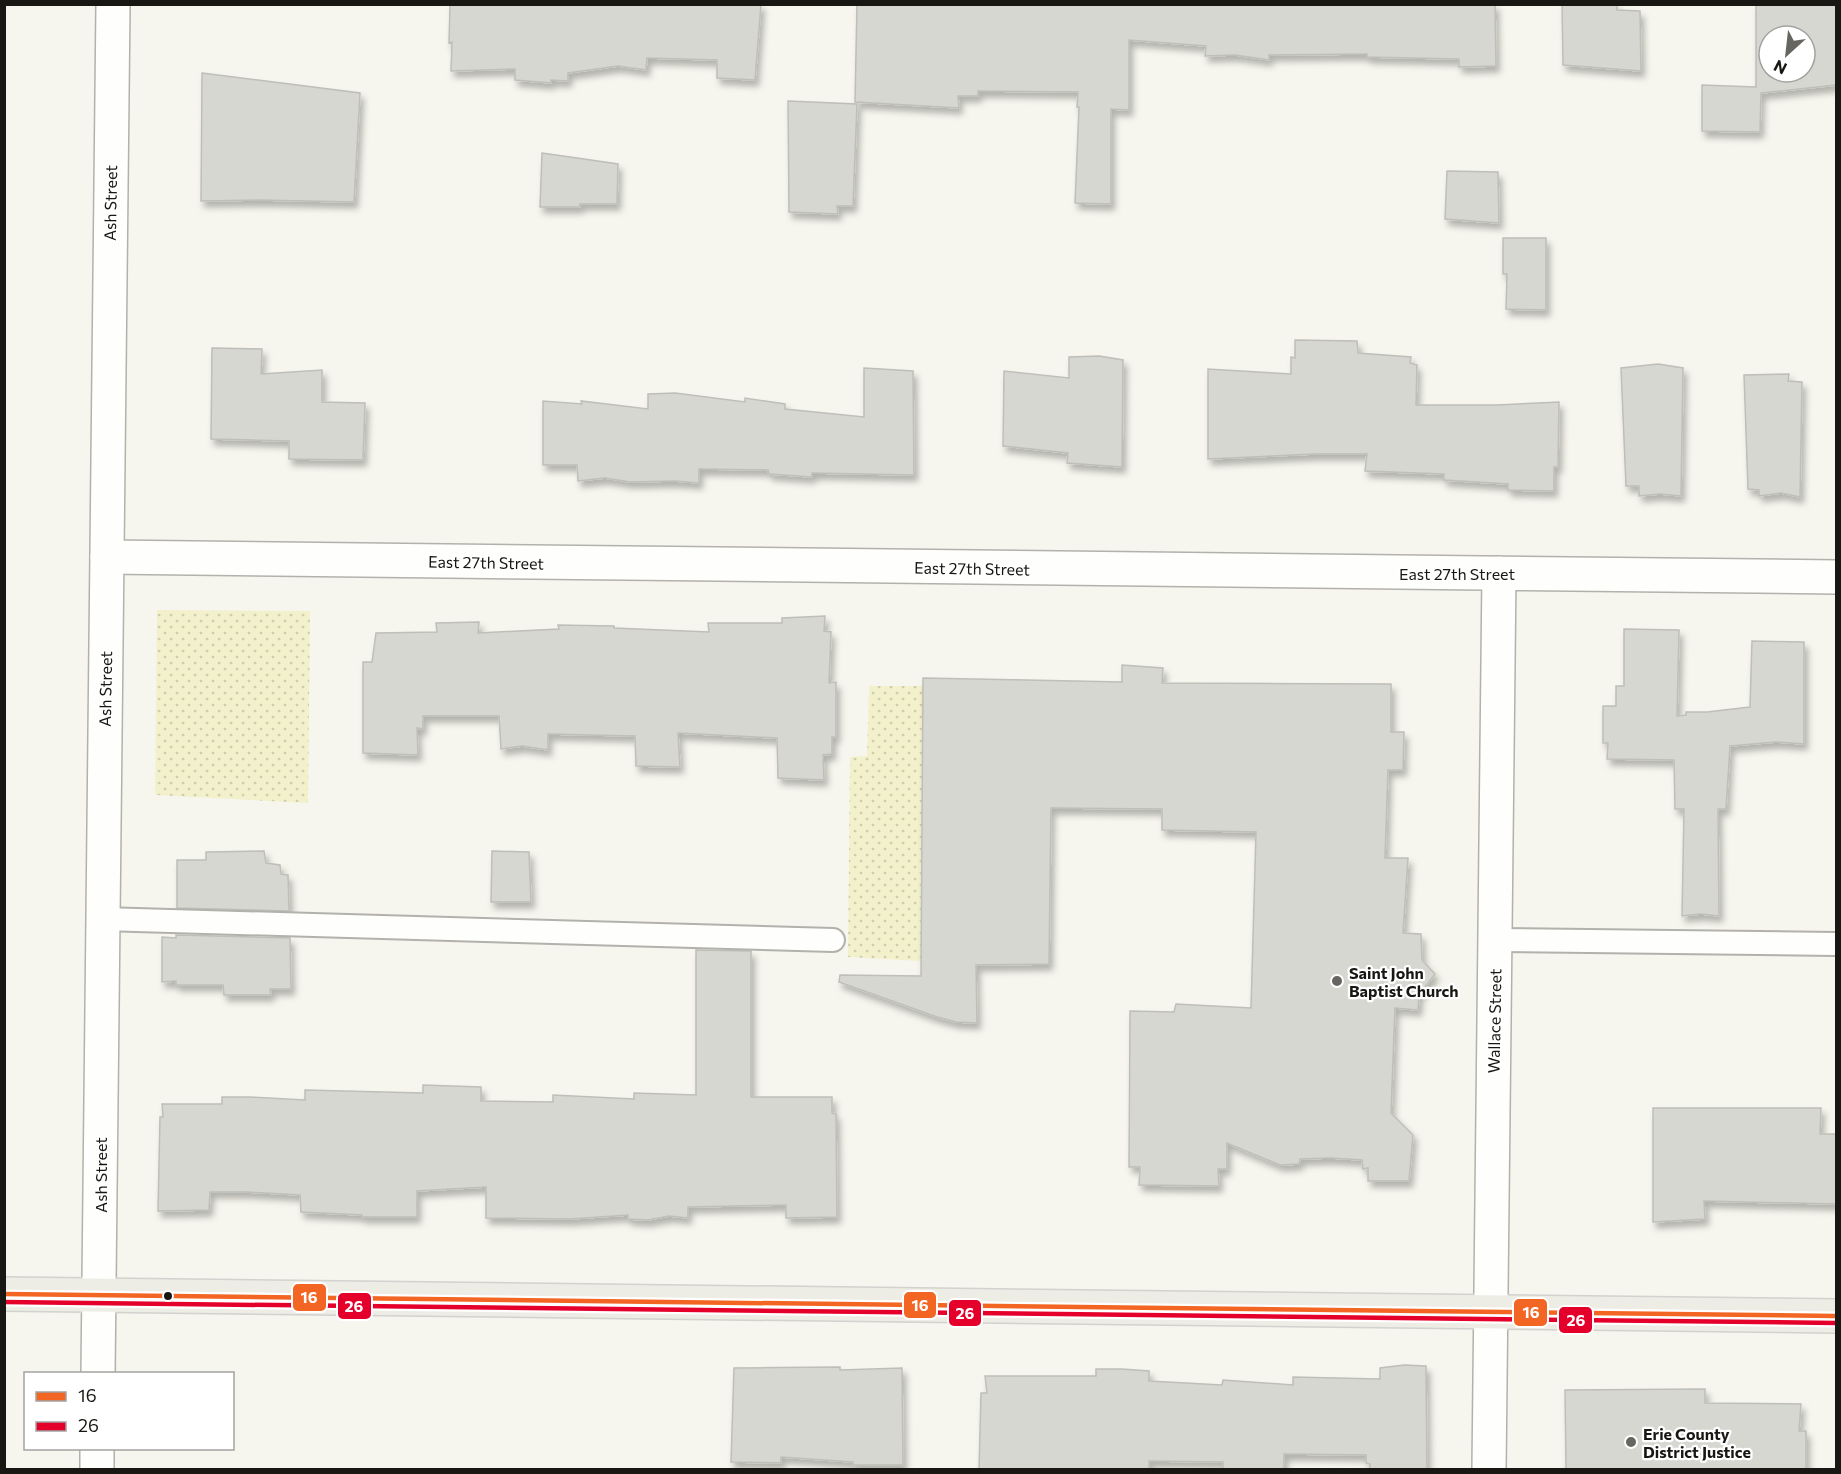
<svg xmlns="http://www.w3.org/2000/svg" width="1841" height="1474" viewBox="0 0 1841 1474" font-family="Commissioner,sans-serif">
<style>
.grass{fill:url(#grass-dots)}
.building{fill:#d7d7d1;stroke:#bfbfb9;stroke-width:1.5;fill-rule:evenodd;filter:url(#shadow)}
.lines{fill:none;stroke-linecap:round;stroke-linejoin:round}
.lane-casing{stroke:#b2b1ab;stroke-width:26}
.street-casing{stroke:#b2b1ab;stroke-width:36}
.secondary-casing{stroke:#b2b1ab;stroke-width:36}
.primary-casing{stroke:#d2d2ce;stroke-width:36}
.lane{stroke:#fefefc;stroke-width:22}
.street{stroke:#fefefc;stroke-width:33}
.secondary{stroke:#fefefc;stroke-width:33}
.primary{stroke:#edede6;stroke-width:33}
.bus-1-casing{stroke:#fff;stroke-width:9}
.bus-2-casing{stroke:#fff;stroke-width:9}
.bus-1{stroke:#f26522;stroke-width:4.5}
.bus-2{stroke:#e4002b;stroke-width:4.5}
.poi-dot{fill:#666560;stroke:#fff;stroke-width:2}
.bus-dot{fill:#181713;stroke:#fff;stroke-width:2}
.labels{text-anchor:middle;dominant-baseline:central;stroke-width:4.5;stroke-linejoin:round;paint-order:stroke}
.street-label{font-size:16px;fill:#181713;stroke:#fff}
.poi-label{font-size:16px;font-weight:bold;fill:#181713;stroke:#fff;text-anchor:start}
.line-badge{stroke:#fff;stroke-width:2}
.badge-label{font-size:16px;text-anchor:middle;font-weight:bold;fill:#fff}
</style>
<defs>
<pattern id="grass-dots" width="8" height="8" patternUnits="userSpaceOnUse" patternTransform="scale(1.5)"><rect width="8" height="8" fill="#f3f0cc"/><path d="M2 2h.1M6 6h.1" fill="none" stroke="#d0cdae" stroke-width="1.8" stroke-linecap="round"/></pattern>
<filter id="shadow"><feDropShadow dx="3.5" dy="6" stdDeviation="3" flood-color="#0004"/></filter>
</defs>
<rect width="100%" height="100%" fill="#f6f6ee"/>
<path class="grass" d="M 157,610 L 310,611 L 308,803 L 155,795 Z
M 869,686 L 923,686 L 921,961 L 848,957 L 850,757 L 867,756 Z"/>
<path class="building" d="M 450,4 L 761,4 L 755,80 L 717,78 L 717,60 L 647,58 L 646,70 L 618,66 L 568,73 L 568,81 L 551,80 L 551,83 L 515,80 L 515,69 L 451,71 L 452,42 L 449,43 Z
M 857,4 L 1495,4 L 1496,66 L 1459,67 L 1459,59 L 1367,57 L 1367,54 L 1269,55 L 1269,60 L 1235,55 L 1205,56 L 1206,46 L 1129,40 L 1129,110 L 1111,109 L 1111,204 L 1075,203 L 1079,107 L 1077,107 L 1078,92 L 978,91 L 978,96 L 958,96 L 959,108 L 855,102 Z
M 1562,4 L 1617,4 L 1617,10 L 1640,11 L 1641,71 L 1563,65 Z
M 1756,4 L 1836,4 L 1836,85 L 1761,93 L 1760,132 L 1702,131 L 1702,85 L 1756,87 ZM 1769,36 L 1805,36 L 1805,72 L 1769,72 Z
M 202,73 L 360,93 L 354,202 L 260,200 L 201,201 Z
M 788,101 L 857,104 L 853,206 L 837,206 L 838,214 L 789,212 Z
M 542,153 L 618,164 L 617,204 L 580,204 L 580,207 L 540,207 Z
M 1447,171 L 1498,172 L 1499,223 L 1445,219 Z
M 1503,238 L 1546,238 L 1546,310 L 1506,309 L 1507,274 L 1503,274 Z
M 1295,340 L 1357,341 L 1358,353 L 1411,357 L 1410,363 L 1417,365 L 1416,405 L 1497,405 L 1559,402 L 1558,467 L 1554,467 L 1554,491 L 1508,490 L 1508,484 L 1444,480 L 1444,474 L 1365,471 L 1367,454 L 1315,454 L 1208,459 L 1208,369 L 1291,374 L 1291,357 L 1295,358 Z
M 212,348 L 262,349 L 261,374 L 322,370 L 322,402 L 365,403 L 363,460 L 289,459 L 289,441 L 211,439 Z
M 1099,356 L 1123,360 L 1122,467 L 1067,463 L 1068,453 L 1003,446 L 1004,371 L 1069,378 L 1069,357 Z
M 1658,364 L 1683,368 L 1681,496 L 1660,494 L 1639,496 L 1639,486 L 1626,486 L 1621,368 Z
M 864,368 L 913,371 L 914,475 L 812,473 L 812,477 L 769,474 L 768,470 L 699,469 L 699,483 L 674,481 L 630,482 L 605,478 L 578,481 L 577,465 L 543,465 L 543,401 L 582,404 L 581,401 L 648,409 L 648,394 L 675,393 L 745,402 L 745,398 L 785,404 L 785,409 L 864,417 Z
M 1789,374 L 1788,381 L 1802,382 L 1800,497 L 1781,493 L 1759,496 L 1759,490 L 1748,489 L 1744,375 Z
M 825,616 L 824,631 L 831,632 L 829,683 L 836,682 L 836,737 L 832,737 L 832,754 L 823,755 L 824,780 L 778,778 L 777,738 L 678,733 L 680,767 L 636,766 L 635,736 L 548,734 L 548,750 L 522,746 L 501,749 L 499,716 L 423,716 L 423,729 L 417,728 L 418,755 L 363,753 L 363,662 L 372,662 L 376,633 L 437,632 L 436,623 L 479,622 L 478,633 L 559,629 L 558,625 L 614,626 L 614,628 L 709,632 L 708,623 L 782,623 L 782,618 Z
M 1624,629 L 1679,630 L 1677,716 L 1686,715 L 1686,712 L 1707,712 L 1750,707 L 1752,641 L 1804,642 L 1804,744 L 1776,742 L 1730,746 L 1726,809 L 1718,809 L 1719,916 L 1701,914 L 1682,916 L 1684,809 L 1675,809 L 1674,760 L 1607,759 L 1608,743 L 1603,743 L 1603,706 L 1616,706 L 1616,686 L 1624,686 Z
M 1122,665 L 1163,668 L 1162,683 L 1391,684 L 1391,732 L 1404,732 L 1403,770 L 1388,770 L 1385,858 L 1408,858 L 1403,933 L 1421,934 L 1422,960 L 1435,974 L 1419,995 L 1418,1010 L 1395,1008 L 1391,1113 L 1413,1135 L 1409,1181 L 1368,1181 L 1368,1168 L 1363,1169 L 1362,1160 L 1331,1158 L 1300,1159 L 1299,1164 L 1280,1165 L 1227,1143 L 1227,1169 L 1218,1169 L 1219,1186 L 1139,1185 L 1140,1167 L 1129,1167 L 1130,1011 L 1174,1012 L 1176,1004 L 1251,1008 L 1256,832 L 1162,830 L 1162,809 L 1051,808 L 1049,964 L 976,965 L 977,1023 L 956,1022 L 937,1017 L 839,982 L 840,975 L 921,976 L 923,678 L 1122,682 Z
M 264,851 L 266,863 L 280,865 L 281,874 L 288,875 L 289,911 L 177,908 L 177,860 L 206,860 L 206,852 Z
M 492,851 L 529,852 L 531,902 L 491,902 Z
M 176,935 L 290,938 L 291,989 L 270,989 L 271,995 L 224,995 L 223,985 L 176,985 L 176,981 L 162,982 L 162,937 L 176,938 Z
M 696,950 L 751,951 L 751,1097 L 832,1097 L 832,1113 L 836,1114 L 837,1217 L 786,1218 L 786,1205 L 688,1207 L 688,1218 L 669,1216 L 648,1220 L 628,1219 L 628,1215 L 570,1219 L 486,1218 L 486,1187 L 417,1191 L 417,1217 L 362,1217 L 362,1215 L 301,1212 L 300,1195 L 247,1192 L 210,1192 L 209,1210 L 158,1211 L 160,1117 L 163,1117 L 162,1104 L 222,1104 L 222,1097 L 250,1097 L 305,1100 L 305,1090 L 423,1093 L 423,1085 L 481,1087 L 481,1101 L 553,1102 L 553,1095 L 634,1099 L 634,1093 L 696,1095 Z
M 1653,1108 L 1821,1108 L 1820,1134 L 1836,1134 L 1836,1204 L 1704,1201 L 1705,1219 L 1653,1222 Z
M 1404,1365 L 1426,1366 L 1427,1470 L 1370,1470 L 1370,1464 L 1366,1463 L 1366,1455 L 1284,1454 L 1284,1470 L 1223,1470 L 1223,1462 L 1149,1461 L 1149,1470 L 979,1470 L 981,1393 L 987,1393 L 985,1376 L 1096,1376 L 1096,1369 L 1122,1369 L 1149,1371 L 1149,1381 L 1222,1385 L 1223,1380 L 1293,1385 L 1293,1377 L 1380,1379 L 1380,1368 Z
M 840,1367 L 840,1370 L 902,1368 L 903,1465 L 853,1465 L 853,1462 L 781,1457 L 781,1463 L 731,1462 L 734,1368 Z
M 1705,1389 L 1705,1403 L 1801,1404 L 1799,1431 L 1806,1431 L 1806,1470 L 1566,1470 L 1565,1390 Z"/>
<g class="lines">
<g class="lane-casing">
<path id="lane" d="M 102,919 L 833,940
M 1495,940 L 1836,944"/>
</g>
<g class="street-casing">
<path id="street" d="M 107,557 L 1836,577
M 1489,1470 L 1499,573"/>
</g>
<g class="secondary-casing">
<path id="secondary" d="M 98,1374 L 113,4
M 97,1470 L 97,1448"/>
</g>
<g class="primary-casing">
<path id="primary" d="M 4,1294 L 1836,1316"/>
</g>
<use href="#lane" class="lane"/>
<use href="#street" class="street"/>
<use href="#secondary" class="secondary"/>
<use href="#primary" class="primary"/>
<g class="bus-1-casing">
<path id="bus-1" d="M 4,1294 L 1836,1316"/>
</g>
<g class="bus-2-casing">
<path id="bus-2" d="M 4,1302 L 1836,1323"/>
</g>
<use href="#bus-1" class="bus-1"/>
<use href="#bus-2" class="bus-2"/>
</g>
<g class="poi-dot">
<circle cx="1337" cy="981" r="6"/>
<circle cx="1631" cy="1442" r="6"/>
</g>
<circle class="bus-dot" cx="168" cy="1296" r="5"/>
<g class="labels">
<g class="street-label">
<text transform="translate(110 203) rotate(-89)">Ash Street</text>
<text transform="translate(486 562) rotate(1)">East 27th Street</text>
<text transform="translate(972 568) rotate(1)">East 27th Street</text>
<text x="1457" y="573">East 27th Street</text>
<text transform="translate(105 689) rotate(-89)">Ash Street</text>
<text transform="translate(1494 1021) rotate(-89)">Wallace Street</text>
<text transform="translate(100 1175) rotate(-90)">Ash Street</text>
</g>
<g class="poi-label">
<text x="1349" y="972">Saint John<tspan x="1349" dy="18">Baptist Church</tspan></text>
<text x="1643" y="1433">Erie County<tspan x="1643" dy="18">District Justice</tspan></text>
</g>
</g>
<g class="line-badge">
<rect x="292" y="1283" width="35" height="29" rx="6" fill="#f26522"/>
<rect x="903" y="1291" width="34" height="28" rx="6" fill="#f26522"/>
<rect x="337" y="1292" width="35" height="28" rx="6" fill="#e4002b"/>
<rect x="1513" y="1298" width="35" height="29" rx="6" fill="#f26522"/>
<rect x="948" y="1299" width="34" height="28" rx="6" fill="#e4002b"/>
<rect x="1558" y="1306" width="35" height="28" rx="6" fill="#e4002b"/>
</g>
<g class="badge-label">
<text x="309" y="1303">16</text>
<text x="920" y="1311">16</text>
<text x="354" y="1312">26</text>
<text x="1531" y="1318">16</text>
<text x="965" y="1319">26</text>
<text x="1576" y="1326">26</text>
</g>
<rect width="1841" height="1474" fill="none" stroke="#181713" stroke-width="12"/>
<rect x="24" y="1372" width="210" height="78" fill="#ffffff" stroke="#a3a2a1" stroke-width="1.5"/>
<rect x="36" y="1392" width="30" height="9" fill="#f26522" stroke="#a3a2a1" stroke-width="1.5"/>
<text x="78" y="1402" font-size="18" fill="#181713">16</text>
<rect x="36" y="1422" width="30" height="9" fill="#e4002b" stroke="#a3a2a1" stroke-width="1.5"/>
<text x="78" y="1432" font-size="18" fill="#181713">26</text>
<g transform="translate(1787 54) rotate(207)"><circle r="28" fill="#ffffff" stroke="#a3a2a1" stroke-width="1.5"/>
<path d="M0-4.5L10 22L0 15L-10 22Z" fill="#666560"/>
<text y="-9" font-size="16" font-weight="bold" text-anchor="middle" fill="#181713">N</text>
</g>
</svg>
